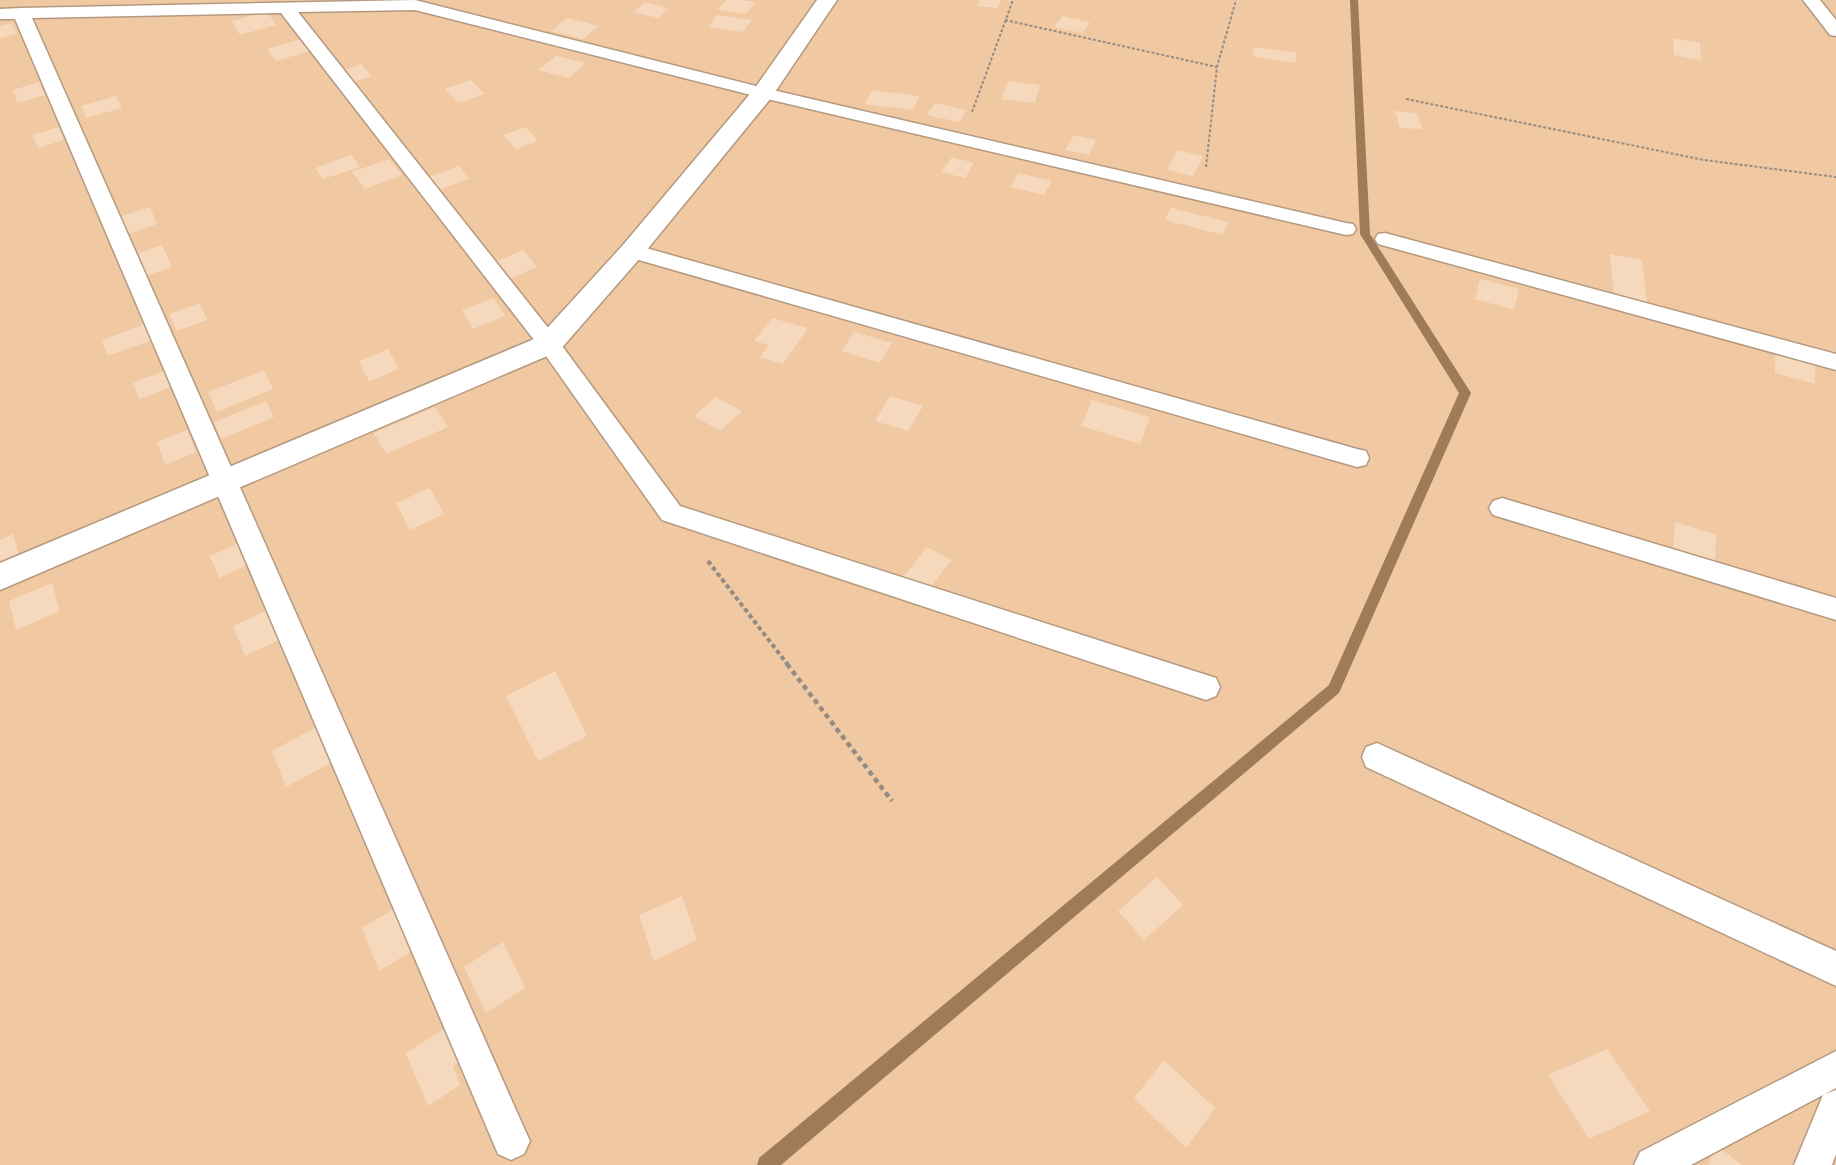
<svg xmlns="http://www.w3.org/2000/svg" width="1836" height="1165" viewBox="0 0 1836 1165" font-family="Arial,sans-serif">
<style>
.green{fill:#f0c8a1}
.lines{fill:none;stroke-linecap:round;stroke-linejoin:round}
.stream{fill:#9f7c59;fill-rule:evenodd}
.building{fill:#f6d9bd}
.service-casing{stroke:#b4997f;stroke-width:3}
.minor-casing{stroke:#b4997f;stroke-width:3}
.path-far2{stroke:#948c83;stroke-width:2;stroke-dasharray:3 2;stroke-linecap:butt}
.path-far1{stroke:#948c83;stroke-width:4;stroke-dasharray:4.5 3;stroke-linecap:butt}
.path{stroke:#948c83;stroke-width:4.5;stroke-dasharray:5 4;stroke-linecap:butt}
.service{fill:#fff;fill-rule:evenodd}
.minor{fill:#fff;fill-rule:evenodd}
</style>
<rect width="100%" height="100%" fill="#fbf5ef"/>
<path class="green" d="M 0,0 L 1836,0 L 1836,1165 L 0,1165 Z"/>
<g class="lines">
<path class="stream" d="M 1350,0 L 1358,0 L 1370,234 L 1471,393 L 1339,693 L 781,1165 L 757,1165 L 759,1158 L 1329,685 L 1459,393 L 1360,234 Z"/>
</g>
<path class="building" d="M 726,0 L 740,0 L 755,2 L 746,14 L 718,10 Z
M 980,0 L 1001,0 L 998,8 L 977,6 Z
M 645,2 L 669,8 L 658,18 L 633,12 Z
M 267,11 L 276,25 L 240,35 L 232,21 Z
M 717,15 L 752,20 L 743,32 L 708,27 Z
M 1062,16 L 1090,22 L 1082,33 L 1054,27 Z
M 567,18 L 599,26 L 583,39 L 551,31 Z
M 12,23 L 17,34 L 0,38 L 0,26 Z
M 1673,38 L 1700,43 L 1701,60 L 1674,55 Z
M 301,39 L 310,51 L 276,61 L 267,49 Z
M 1254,47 L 1297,53 L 1295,63 L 1252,56 Z
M 556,56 L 586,63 L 569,78 L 538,70 Z
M 362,64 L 371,76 L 348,84 L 338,72 Z
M 471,80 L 484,94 L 458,103 L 445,89 Z
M 1008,81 L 1040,85 L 1035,103 L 1002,99 Z
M 39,82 L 45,95 L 17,103 L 13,90 Z
M 872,90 L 919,96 L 913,110 L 865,104 Z
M 116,96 L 122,108 L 86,118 L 81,106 Z
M 935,103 L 967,110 L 959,122 L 926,115 Z
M 1395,111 L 1417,113 L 1422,129 L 1400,128 Z
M 59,127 L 64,140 L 38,148 L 32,135 Z
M 526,127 L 538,141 L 516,149 L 503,135 Z
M 1074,135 L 1096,140 L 1089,155 L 1065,150 Z
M 1177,150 L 1203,156 L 1193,176 L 1167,170 Z
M 351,155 L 360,167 L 323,179 L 315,168 Z
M 952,157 L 974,163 L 965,178 L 941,172 Z
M 389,159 L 402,175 L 365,189 L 352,172 Z
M 459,166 L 469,179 L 436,191 L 426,178 Z
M 1018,173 L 1052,181 L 1044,195 L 1010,187 Z
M 150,207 L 157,224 L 125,235 L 118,217 Z
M 1171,208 L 1228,222 L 1223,235 L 1165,220 Z
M 162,245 L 172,267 L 140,278 L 130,256 Z
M 523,250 L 537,267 L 504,281 L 490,264 Z
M 1610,254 L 1642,260 L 1647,303 L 1614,297 Z
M 1480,279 L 1519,289 L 1514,310 L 1475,299 Z
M 494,298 L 505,316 L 473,329 L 462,310 Z
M 200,303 L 207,320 L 177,331 L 169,314 Z
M 772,318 L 808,328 L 783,364 L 760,357 L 769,345 L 754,341 Z
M 145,324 L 152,340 L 108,356 L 102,340 Z
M 854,332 L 892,343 L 879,363 L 842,351 Z
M 388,349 L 399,369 L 369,381 L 359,361 Z
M 1775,354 L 1815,365 L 1815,384 L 1775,373 Z
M 169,369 L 176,385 L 139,399 L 133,383 Z
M 264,370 L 273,389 L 217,412 L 208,392 Z
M 890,396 L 923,406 L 908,431 L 875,421 Z
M 716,397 L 742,411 L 720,431 L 694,416 Z
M 1092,400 L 1150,417 L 1140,444 L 1081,426 Z
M 266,401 L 274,417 L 221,439 L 214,422 Z
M 435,407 L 448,427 L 386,454 L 374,433 Z
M 187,430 L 196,452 L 165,465 L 157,442 Z
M 430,488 L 444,514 L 410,530 L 396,503 Z
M 1675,522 L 1716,535 L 1715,561 L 1673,548 Z
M 13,534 L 19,555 L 0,564 L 0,540 Z
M 247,540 L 256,561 L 219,578 L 210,556 Z
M 927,547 L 952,560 L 928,590 L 903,577 Z
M 52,583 L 60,611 L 16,630 L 9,601 Z
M 272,608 L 285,637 L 245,656 L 233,626 Z
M 555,671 L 587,736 L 538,761 L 506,696 Z
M 320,725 L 336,760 L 286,787 L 272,751 Z
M 1157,877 L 1183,905 L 1144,940 L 1118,911 Z
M 682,896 L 697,940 L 654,961 L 639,915 Z
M 405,902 L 423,944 L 379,971 L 362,928 Z
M 503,942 L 525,988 L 486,1013 L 464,967 Z
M 448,1026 L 463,1060 L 453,1066 L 460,1085 L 428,1106 L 406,1053 Z
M 1607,1049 L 1650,1111 L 1589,1139 L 1548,1075 Z
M 1164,1060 L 1215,1108 L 1186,1148 L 1134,1098 Z
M 1716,1145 L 1742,1165 L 1708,1165 Z"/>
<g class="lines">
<g class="service-casing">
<path id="service" d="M 415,0 L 764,88 L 1346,223 L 1353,224 L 1356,229 L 1353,234 L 1346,235 L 763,98 L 415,10 L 298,12 L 557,339 L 680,506 L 1216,678 L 1220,687 L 1216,696 L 1206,700 L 662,520 L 541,349 L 281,13 L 32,18 L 524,1128 L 530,1141 L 524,1154 L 511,1160 L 498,1154 L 15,19 L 0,19 L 0,9 L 21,8 Z
M 1803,0 L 1820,0 L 1836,20 L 1836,36 L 1830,35 Z
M 1385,233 L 1836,354 L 1836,370 L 1378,244 L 1375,239 L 1378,234 Z
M 632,244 L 1357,449 L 1366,451 L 1369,458 L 1366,465 L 1357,467 L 625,256 L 622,251 L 625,246 Z
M 1502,498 L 1836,598 L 1836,620 L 1493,515 L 1489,508 L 1493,501 Z
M 1377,743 L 1836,951 L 1836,986 L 1366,767 L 1362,757 L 1366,747 Z
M 1836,1051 L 1836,1088 L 1825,1094 L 1836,1090 L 1836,1154 L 1832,1165 L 1794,1165 L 1823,1095 L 1691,1165 L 1634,1165 L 1640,1152 Z"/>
</g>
<g class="minor-casing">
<path id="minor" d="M 817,0 L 837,0 L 771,98 L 641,257 L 559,351 L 0,590 L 0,563 L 539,337 L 623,245 L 755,88 Z"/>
</g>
<path class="path-far2" d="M 1005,20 L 1217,67
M 1406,99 L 1704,160 L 1836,177
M 972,112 L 1013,0
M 1206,167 L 1217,67 L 1236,0"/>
<path class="path-far1" d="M 708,561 L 788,665"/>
<path class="path" d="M 787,664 L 892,801"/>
<use href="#service" class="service"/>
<use href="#minor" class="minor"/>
</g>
</svg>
